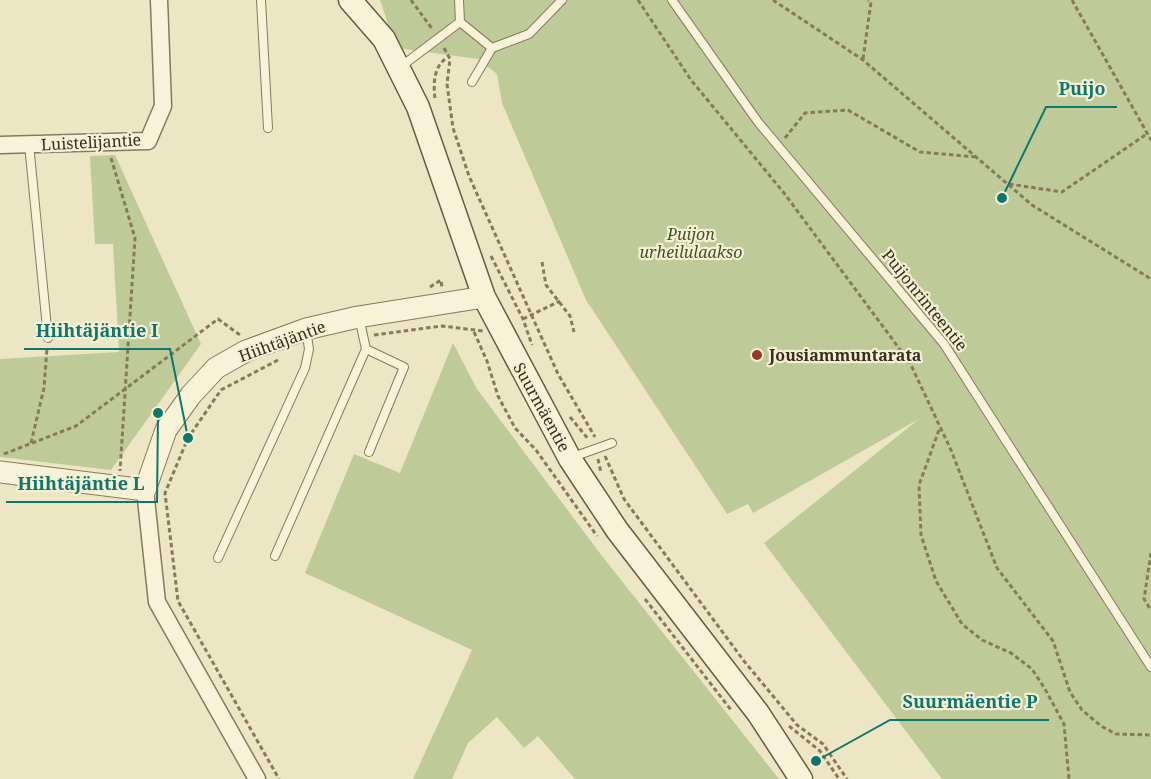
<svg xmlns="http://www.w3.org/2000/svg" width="1151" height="779" viewBox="0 0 1151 779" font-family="'Noto Serif',serif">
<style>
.green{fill:#becb99}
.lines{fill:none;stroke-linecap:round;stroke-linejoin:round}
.service-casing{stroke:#87795b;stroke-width:10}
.minor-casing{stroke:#87795b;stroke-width:19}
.tertiary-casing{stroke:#87795b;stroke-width:23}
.secondary-casing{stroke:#695a3f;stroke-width:25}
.path{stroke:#87795b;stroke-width:3;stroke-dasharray:4.5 3;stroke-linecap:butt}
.service{stroke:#f8f3d8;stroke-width:8}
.minor{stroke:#f8f3d8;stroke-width:16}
.tertiary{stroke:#f8f3d8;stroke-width:21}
.secondary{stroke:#f8f3d8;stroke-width:22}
.poi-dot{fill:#953a2d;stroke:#f5f0d4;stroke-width:2}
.labels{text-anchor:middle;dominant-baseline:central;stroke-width:4.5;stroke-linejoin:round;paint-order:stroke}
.street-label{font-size:16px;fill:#382e1f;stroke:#f5f0d4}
.park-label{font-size:16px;font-style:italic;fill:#425426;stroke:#f5f0d4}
.poi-label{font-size:16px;font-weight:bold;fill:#382e1f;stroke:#f5f0d4;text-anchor:start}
.leader{fill:none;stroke:#0f766e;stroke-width:2}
.callout-dot{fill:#0f766e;stroke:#f5f0d4;stroke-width:2}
.callout-label{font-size:18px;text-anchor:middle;font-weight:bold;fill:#0f766e;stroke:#f5f0d4;stroke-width:4.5;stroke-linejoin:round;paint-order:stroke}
</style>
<rect width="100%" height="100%" fill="#ede6c5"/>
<path class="green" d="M 380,0 L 1151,0 L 1151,779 L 942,779 L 764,543 L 919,419 L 753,513 L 748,504 L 727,514 L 586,300 L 502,103 L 497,74 L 478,59 L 396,48 Z
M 115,155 L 201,344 L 111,470 L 0,457 L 0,359 L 119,352 L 113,244 L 95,244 L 90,156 Z
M 453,343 L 477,389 L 602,556 L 779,779 L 575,779 L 538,736 L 524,748 L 497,717 L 468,743 L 452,779 L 413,779 L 472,650 L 305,573 L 354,454 L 400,473 Z"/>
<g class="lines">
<g class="service-casing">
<path id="service" d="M 261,0 L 268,128
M 459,0 L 460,22
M 672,0 L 758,122 L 944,344 L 1151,667
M 399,68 L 460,22 L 492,48 L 529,34 L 562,0
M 472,82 L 492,48
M 29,144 L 48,338
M 366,349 L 404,367 L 369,452
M 570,458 L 612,443
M 275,556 L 366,349 L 359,317
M 218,558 L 305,368 L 309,349 L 306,329"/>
</g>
<g class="minor-casing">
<path id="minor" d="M 0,145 L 148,141 L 163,106 L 159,0
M 145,490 L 157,602 L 257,779"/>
</g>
<g class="tertiary-casing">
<path id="tertiary" d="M 0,472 L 145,490 L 166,430 L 191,395 L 216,368 L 246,351 L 306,329 L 358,317 L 484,297"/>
</g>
<g class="secondary-casing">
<path id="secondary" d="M 350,0 L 384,39 L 418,107 L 484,297 L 570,459 L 617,530 L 758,713 L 801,779"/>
</g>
<path class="path" d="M 411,0 L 433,30
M 638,0 L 691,80 L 784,193 L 910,363 L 951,450 L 997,568 L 1053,641 L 1070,692 L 1082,710 L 1101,726 L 1116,734 L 1151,735
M 773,0 L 863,60 L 1032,205 L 1151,279
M 1072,0 L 1151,140
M 444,48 L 450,59 L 447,84 L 453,128 L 469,176 L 558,374 L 595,437
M 863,59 L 871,2 L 868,0
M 435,98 C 433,83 434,65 448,57
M 785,138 L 805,113 L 848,110 L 920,152 L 976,157
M 111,158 L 135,238 L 120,471
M 1009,184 L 1062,192 L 1148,133
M 491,256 L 523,319 L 532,345
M 542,262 L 546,285 L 570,316 L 574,332
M 430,287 L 441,280 L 442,288
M 523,319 L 560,301
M 474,332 L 487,361 L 498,396 L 515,428 L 536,450 L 597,536
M 374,335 L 442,326 L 483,331
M 278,360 L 221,390 L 188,438 L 165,493 L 178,601 L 279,779
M 570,417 L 589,440
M 939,430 L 919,485 L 921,535 L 936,581 L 962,624 L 982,640 L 1011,653 L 1032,669 L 1045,689 L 1064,724 L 1069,779
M 31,443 L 44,388 L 47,348
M 4,454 L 76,426 L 218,319 L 240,335
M 605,456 L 624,499 L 744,661 L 797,725 L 823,744 L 847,779
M 598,459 L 601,473
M 1151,553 L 1144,599 L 1151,610
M 645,599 L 731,710
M 789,726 L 820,751 L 839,779"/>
<use href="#service" class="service"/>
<use href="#minor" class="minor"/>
<use href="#tertiary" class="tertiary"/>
<use href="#secondary" class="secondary"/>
</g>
<circle class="poi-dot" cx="757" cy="355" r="6"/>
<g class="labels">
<g class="street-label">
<text transform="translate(91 142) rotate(-3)">Luistelijantie</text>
<text transform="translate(925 300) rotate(51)">Puijonrinteentie</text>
<text transform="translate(282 341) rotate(-20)">Hiihtäjäntie</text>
<text transform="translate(542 407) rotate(61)">Suurmäentie</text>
</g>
<g class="park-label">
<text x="691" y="234">Puijon<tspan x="691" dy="18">urheilulaakso</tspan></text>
</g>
<g class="poi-label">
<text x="769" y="355">Jousiammuntarata</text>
</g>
</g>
<path class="leader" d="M1002 198L1046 107H1117M188 438L170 349H24M158 413L157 502H6M816 761L890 720H1049"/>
<g class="callout-dot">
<circle cx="1002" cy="198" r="6"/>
<circle cx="188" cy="438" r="6"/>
<circle cx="158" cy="413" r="6"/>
<circle cx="816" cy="761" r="6"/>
</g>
<g class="callout-label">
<text x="1082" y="95">Puijo</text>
<text x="97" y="337">Hiihtäjäntie I</text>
<text x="81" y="490">Hiihtäjäntie L</text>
<text x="970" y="708">Suurmäentie P</text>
</g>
</svg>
